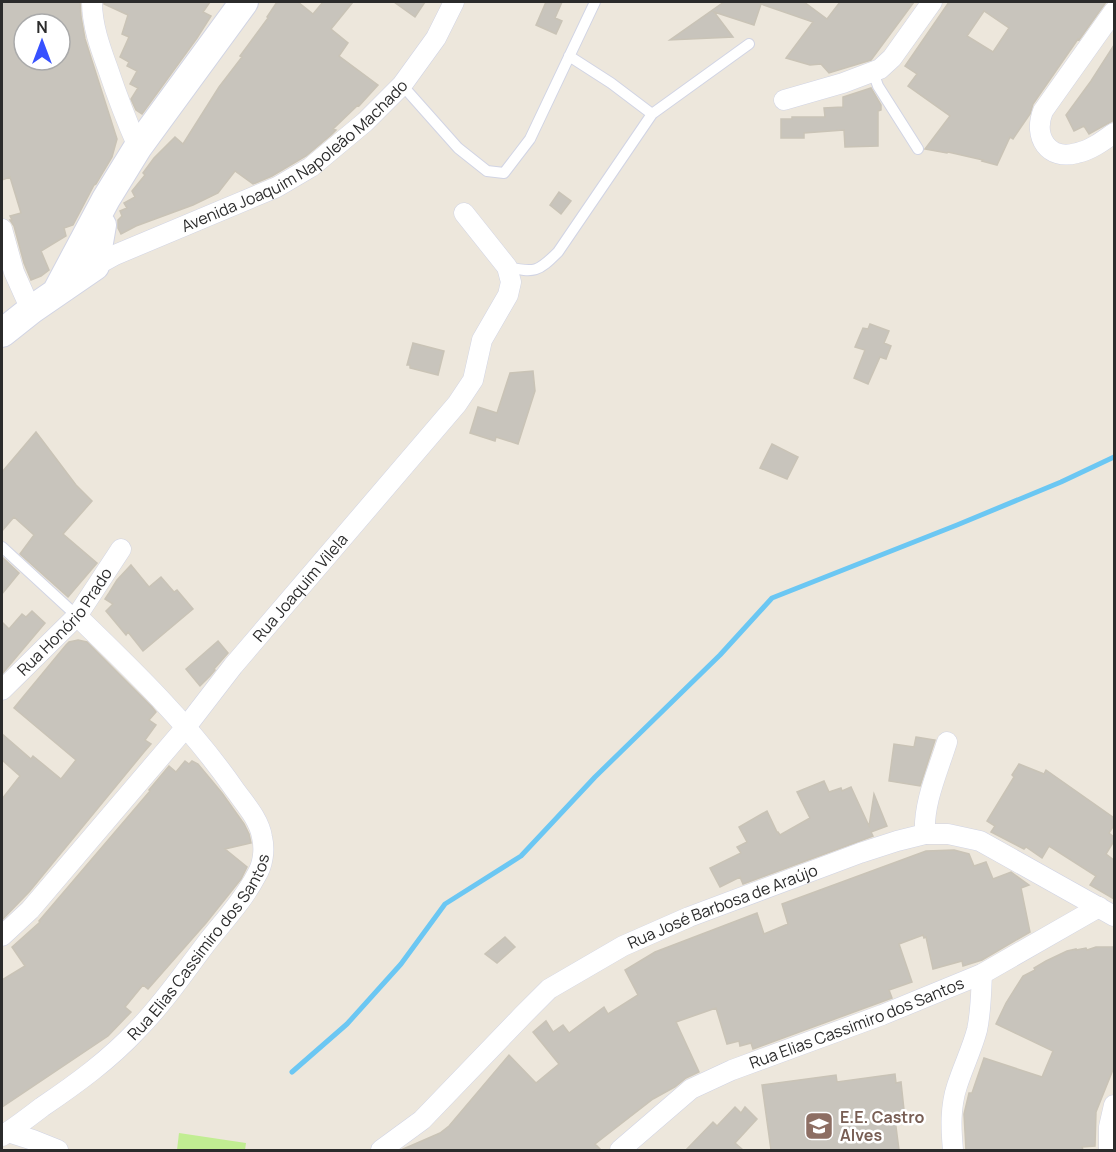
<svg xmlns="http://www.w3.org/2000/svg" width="1116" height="1152" viewBox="0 0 1116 1152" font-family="Manrope,sans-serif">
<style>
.pitch{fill:#c1ed92}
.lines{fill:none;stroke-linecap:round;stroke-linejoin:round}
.stream{stroke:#6bc7f3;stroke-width:5}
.building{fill:#c8c4bc;stroke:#c9c3b6;stroke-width:1.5;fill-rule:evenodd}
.lane-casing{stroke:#d1d4e4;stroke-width:12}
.street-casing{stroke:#d1d4e4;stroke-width:21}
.secondary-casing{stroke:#d1d4e4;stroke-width:30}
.lane{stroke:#fff;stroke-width:10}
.street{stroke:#fff;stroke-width:20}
.secondary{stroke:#fff;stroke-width:28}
.labels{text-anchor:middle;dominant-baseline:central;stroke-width:5;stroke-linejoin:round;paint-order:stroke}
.street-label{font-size:16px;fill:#2b2b2b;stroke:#fff}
.education-label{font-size:16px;font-weight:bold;fill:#785e54;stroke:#fff;text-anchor:start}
</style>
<rect width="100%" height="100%" fill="#ede7dc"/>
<path class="pitch" d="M 179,1133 L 246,1143 L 245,1150 L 177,1150 Z"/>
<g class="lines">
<path class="stream" d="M 292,1072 L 347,1024 L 401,964 L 445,904 L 521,856 L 595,777 L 720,655 L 772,598 L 957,525 L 1061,482 L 1114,457"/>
</g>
<path class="building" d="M 2,2 L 80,2 L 81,17 L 85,39 L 117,139 L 112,157 L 96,184 L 94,185 L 73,225 L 64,228 L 66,236 L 41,251 L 49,270 L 41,276 L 31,280 L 24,263 L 14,226 L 10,220 L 12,220 L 10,216 L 21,213 L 10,177 L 2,180 ZM 24,24 L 60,24 L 60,60 L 24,60 Z
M 104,2 L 210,2 L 203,12 L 211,16 L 197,38 L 142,114 L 136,110 L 131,99 L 138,88 L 130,84 L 137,71 L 127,66 L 129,62 L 120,57 L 129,37 L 122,34 L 128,15 L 104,4 Z
M 277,2 L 298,2 L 313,14 L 323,2 L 353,2 L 331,29 L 348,43 L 339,56 L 378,85 L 359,106 L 358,105 L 333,129 L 336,130 L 331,135 L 306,156 L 272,176 L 253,184 L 235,171 L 218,193 L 193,205 L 136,226 L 121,234 L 118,228 L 118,220 L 122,216 L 120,211 L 127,208 L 124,203 L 135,197 L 132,191 L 145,175 L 143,173 L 154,158 L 175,137 L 183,144 L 219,87 L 242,57 L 240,56 L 268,18 L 267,17 Z
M 394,2 L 425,2 L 415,17 Z
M 546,2 L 562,2 L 555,18 L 562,21 L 556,34 L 536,25 Z
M 724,2 L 804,2 L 827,19 L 840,2 L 914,2 L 871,60 L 829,73 L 821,64 L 810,65 L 786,58 L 813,22 L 761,4 L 754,25 L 714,12 L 733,37 L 670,40 Z
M 949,2 L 1106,2 L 1079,40 L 1078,39 L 1033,104 L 1030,114 L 1021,127 L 1013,139 L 1010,137 L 997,165 L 982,161 L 983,160 L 948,152 L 947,153 L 925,149 L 950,116 L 908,86 L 917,74 L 905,66 ZM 984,11 L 1009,28 L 993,52 L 967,36 Z
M 1114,45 L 1114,120 L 1089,134 L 1084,126 L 1074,131 L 1066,115 L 1091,81 Z
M 871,88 L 881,105 L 881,110 L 878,111 L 878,146 L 845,147 L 844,130 L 804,133 L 804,138 L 781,138 L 781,119 L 792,119 L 792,117 L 825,117 L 824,108 L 843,107 L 843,97 Z
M 559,192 L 571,201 L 561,214 L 550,205 Z
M 870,324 L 889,331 L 884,343 L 891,346 L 886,359 L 880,357 L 868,384 L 854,378 L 865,350 L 855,347 L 863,328 L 868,329 Z
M 413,343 L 444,351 L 438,375 L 410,368 L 410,365 L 407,365 Z
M 533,371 L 535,391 L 518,444 L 496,437 L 495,441 L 470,433 L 478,407 L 497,413 L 510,373 Z
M 36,432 L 76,485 L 92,501 L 63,534 L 97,563 L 68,597 L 20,554 L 34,535 L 14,517 L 2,531 L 2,472 Z
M 772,444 L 798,457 L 787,479 L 760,468 Z
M 2,557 L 19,573 L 2,594 Z
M 131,565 L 149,587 L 161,577 L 174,592 L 177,590 L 193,609 L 143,651 L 128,632 L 126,635 L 106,611 L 113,604 L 105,599 L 109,593 L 117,580 Z
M 32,611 L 45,623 L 2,674 L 2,622 L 9,629 L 22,614 L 26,617 Z
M 78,640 L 87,642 L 152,707 L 156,712 L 149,720 L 156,725 L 145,740 L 151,744 L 144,752 L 29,892 L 2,920 L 2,799 L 20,776 L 2,760 L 2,734 L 31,759 L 33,756 L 61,779 L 76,760 L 14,708 L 66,645 L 69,642 Z
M 218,641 L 228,653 L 214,669 L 215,670 L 210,676 L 200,686 L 186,669 Z
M 916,737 L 935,740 L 920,786 L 889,781 L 894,744 L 914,747 Z
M 185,761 L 189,764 L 192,761 L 198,764 L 222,793 L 244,824 L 249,834 L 251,843 L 225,849 L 247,867 L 241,879 L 206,923 L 148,989 L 143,985 L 125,1007 L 131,1012 L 108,1036 L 2,1107 L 2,980 L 25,966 L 12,947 L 40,922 L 39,921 L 150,791 L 149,790 L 169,766 L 176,772 Z
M 1019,764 L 1044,774 L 1046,770 L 1114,818 L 1114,825 L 1109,833 L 1114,837 L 1114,841 L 1106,854 L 1114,860 L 1114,899 L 1090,885 L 1096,876 L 1049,846 L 1042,858 L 1026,847 L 1024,849 L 991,832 L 995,826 L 987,821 L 1014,777 L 1012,775 Z
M 824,781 L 829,792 L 841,788 L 842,791 L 851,787 L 869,826 L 874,794 L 887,826 L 871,832 L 873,836 L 743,884 L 740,877 L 720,887 L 710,868 L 741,853 L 737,847 L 747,842 L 739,827 L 767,811 L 777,832 L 778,832 L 780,835 L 810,818 L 797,792 Z
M 954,850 L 969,854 L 974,866 L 986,862 L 993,879 L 1011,872 L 1029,885 L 1021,888 L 1030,932 L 982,960 L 963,966 L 962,961 L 933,969 L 926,937 L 924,938 L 923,935 L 899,944 L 912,982 L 889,990 L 892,998 L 753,1049 L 751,1043 L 740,1046 L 739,1041 L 727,1044 L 716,1008 L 676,1022 L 699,1072 L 686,1078 L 675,1087 L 653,1099 L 595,1144 L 601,1150 L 401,1150 L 440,1133 L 449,1126 L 509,1055 L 536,1083 L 559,1064 L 533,1032 L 546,1021 L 553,1032 L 563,1025 L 569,1033 L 604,1007 L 608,1014 L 638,995 L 625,970 L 655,952 L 757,913 L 764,934 L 788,924 L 782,904 L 926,851 Z
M 505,937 L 515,947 L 497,963 L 485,954 Z
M 1096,947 L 1114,947 L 1114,1067 L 1096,1112 L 1095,1146 L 1082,1147 L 1083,1150 L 966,1150 L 964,1114 L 969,1093 L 972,1093 L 984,1058 L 1042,1077 L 1053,1051 L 996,1024 L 1006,1003 L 1023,976 L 1035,970 L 1034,968 L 1046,961 L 1067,951 L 1076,949 L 1076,950 L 1086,948 L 1087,950 Z
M 895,1074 L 896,1083 L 901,1082 L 904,1110 L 899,1111 L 900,1118 L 895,1119 L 899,1150 L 771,1150 L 762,1085 L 836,1075 L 837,1082 Z
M 735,1107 L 741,1113 L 745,1107 L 757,1119 L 735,1143 L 743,1150 L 686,1150 L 713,1122 L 717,1126 Z"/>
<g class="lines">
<g class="lane-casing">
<path id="lane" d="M 569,56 L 611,83 L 652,114 L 749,44
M 873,72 L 878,86 L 918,149
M 402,85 L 458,148 L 487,171 L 504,173 L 530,139 L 595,2
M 507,267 C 535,273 538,272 558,252 L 652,114
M 2,547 L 77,616"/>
</g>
<g class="street-casing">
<g id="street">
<path d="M 92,2 C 92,25 100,47 108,69 C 117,96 127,122 138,147"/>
<path d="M 1114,11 L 1043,111 C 1033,137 1048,161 1077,153 C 1091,150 1103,141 1114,133"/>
<path d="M 784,100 L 843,83 L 880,69 L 892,58 L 932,2"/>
<path d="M 2,229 L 14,272 L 31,310"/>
<path id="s1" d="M 95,266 L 115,255 L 277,187 L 311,167 L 365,122 L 402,85 L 436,38 L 454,2"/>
<path id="s2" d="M 2,690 L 77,616 L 121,549"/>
<path d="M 925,834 C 923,803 938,771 947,742"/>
<path id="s3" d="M 2,936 L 30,910 L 186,727 L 233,666 L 457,404 L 473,380 L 482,340 L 508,295 L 511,282 L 507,267 L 464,213"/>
<path d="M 8,1132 L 33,1140 L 58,1150"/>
<path id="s4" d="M 2,1136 C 16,1127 29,1117 42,1107 C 76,1084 109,1060 137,1030 C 162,1005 183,974 205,945 C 222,923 243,901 256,876 C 263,865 265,850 262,837 C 259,819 245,804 235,790 C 190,725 134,671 77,616"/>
<path id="s5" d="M 381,1150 L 422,1120 L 523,1015 L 549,989 L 623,946 L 689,917 L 860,853 L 897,841 L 925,834 L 948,834 L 980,841 L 1114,916"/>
<path id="s6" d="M 620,1150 L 691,1089 L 732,1070 L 882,1015 L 982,974 L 1099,907"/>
<path d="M 953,1150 C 951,1129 950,1107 957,1086 C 963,1067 972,1049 977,1030 C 981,1012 981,993 982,974"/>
<path d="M 1109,1150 L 1109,1127 L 1114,1105"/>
</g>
</g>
<g class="secondary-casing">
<path id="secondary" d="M 57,291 L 106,199 L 138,147 L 244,2
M 2,333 L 31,310 L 95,266 L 102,225"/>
</g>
<use href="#lane" class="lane"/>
<use href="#street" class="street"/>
<use href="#secondary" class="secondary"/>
</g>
<defs>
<g id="school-square" transform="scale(1.5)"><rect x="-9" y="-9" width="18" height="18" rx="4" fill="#8d6e63" stroke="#fff"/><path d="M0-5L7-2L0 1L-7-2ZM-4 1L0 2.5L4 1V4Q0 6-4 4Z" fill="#fff"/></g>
</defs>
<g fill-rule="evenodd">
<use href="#school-square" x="819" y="1126"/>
</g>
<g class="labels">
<g class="street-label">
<text stroke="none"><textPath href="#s1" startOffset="230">Avenida Joaquim Napoleão Machado</textPath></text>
<text stroke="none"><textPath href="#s3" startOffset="459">Rua Joaquim Vilela</textPath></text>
<text stroke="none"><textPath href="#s2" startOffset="93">Rua Honório Prado</textPath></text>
<text stroke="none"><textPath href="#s5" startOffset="426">Rua José Barbosa de Araújo</textPath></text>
<text stroke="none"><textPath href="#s4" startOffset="276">Rua Elias Cassimiro dos Santos</textPath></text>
<text stroke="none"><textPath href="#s6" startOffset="272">Rua Elias Cassimiro dos Santos</textPath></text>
</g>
<g class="education-label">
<text x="840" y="1117">E.E. Castro<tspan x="840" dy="18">Alves</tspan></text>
</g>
</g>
<rect width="1116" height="1152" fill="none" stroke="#2b2b2b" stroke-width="6"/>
<g transform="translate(42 42)"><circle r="28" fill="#ffffff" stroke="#aaaaaa" stroke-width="1.5"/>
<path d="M0-4.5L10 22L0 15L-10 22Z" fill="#3751ff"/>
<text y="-9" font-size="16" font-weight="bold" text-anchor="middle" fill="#2b2b2b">N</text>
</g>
</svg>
